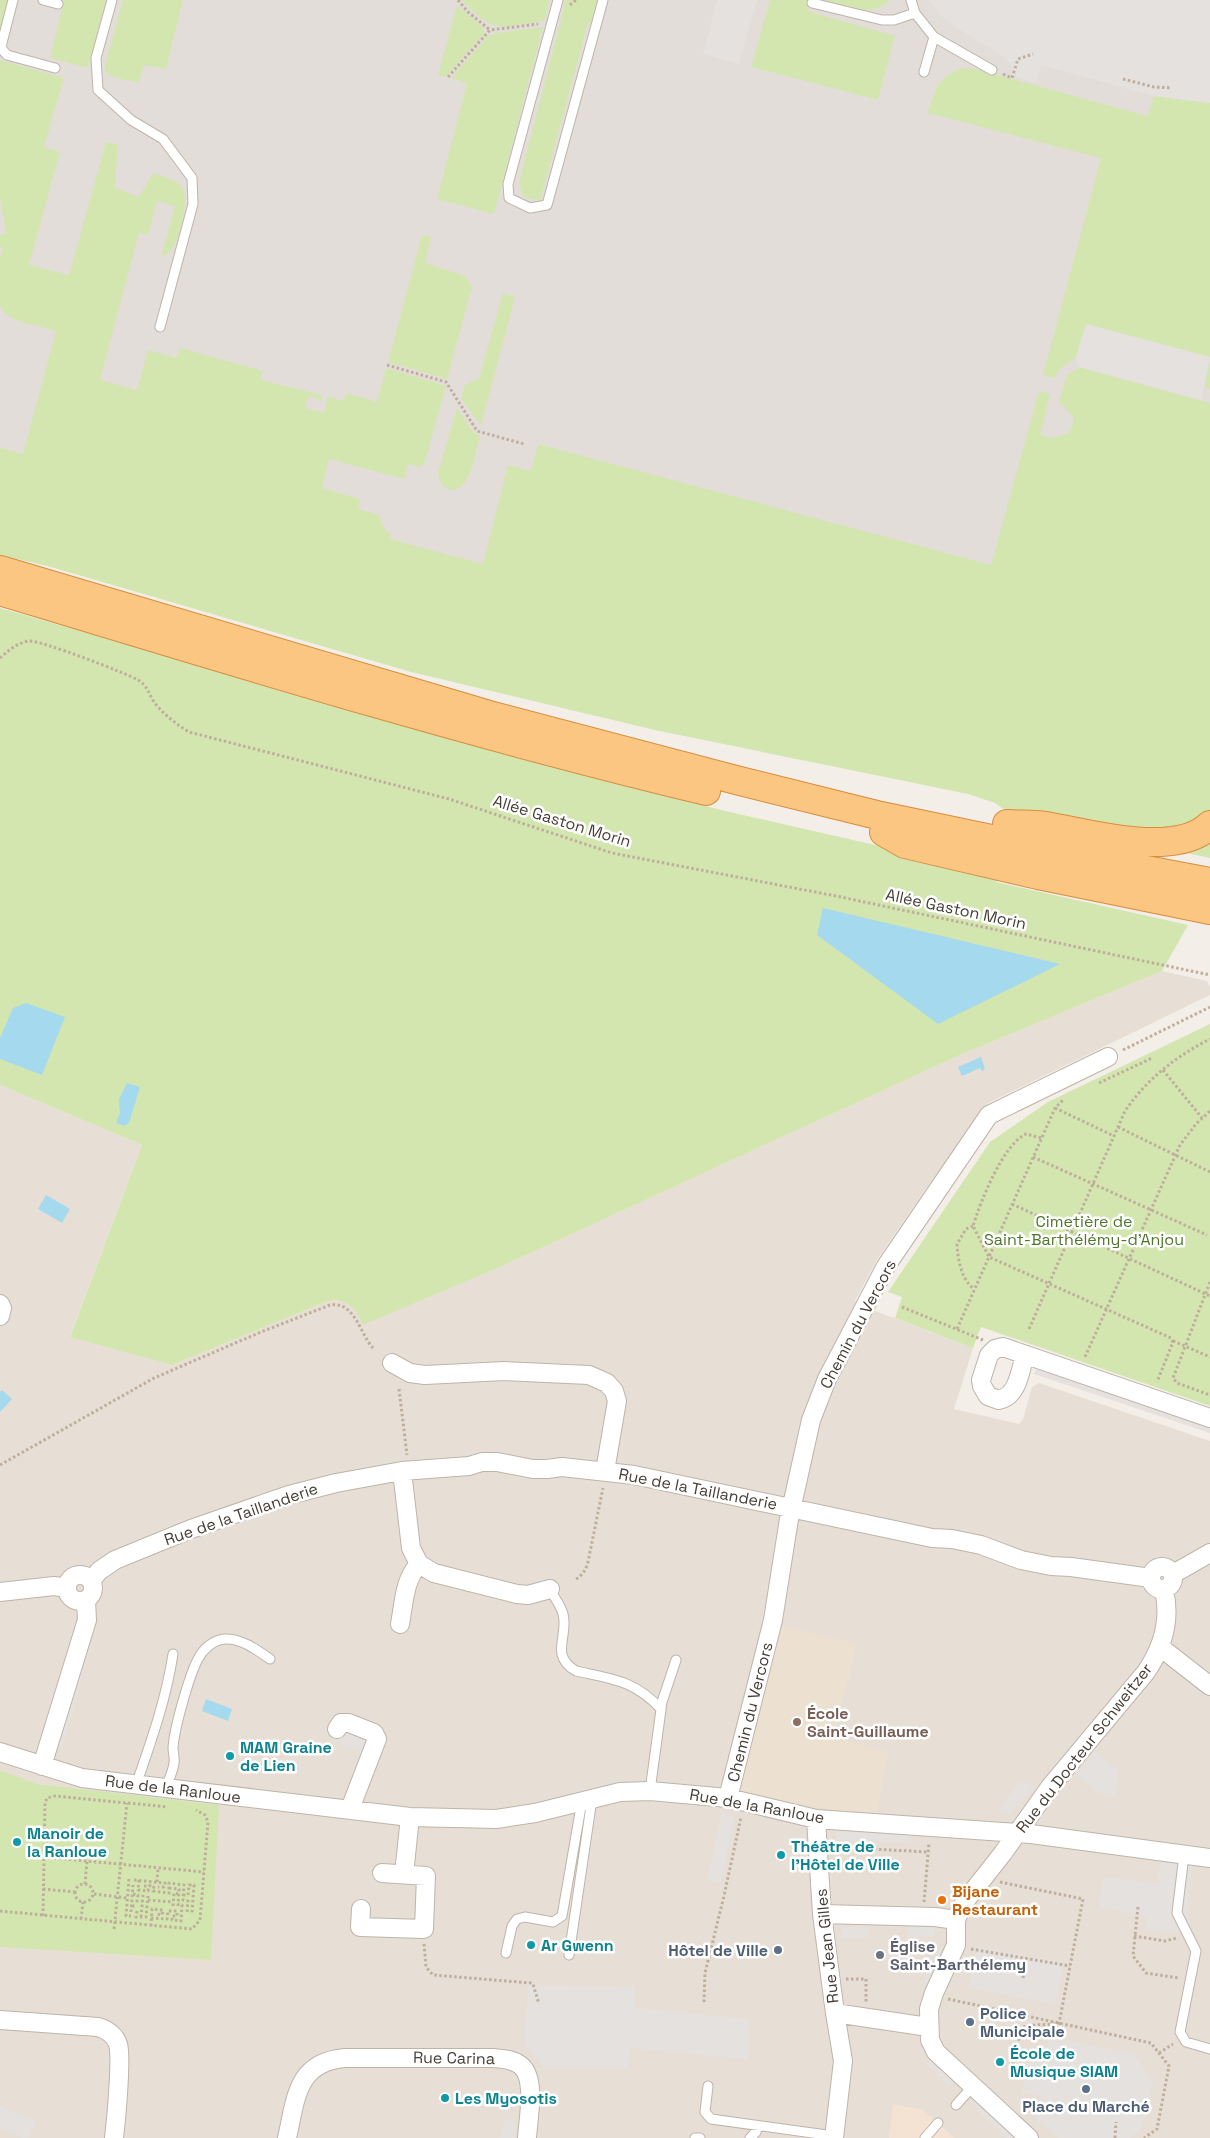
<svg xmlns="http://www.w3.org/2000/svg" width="1210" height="2138" viewBox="0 0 1210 2138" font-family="'Space Grotesk',sans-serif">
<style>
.residential{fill:#e7dfd5}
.commercial{fill:#f4e2d2}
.industrial{fill:#e2ddd8}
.education{fill:#ece1d1}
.green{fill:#d4e6b0}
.parking{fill:#e4e1df}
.water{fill:#a4d9ee}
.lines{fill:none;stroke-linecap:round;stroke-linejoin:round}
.service-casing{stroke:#beb4a9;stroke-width:11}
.minor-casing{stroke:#beb4a9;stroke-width:20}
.trunk-casing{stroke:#d98c3b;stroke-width:30}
.path{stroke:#bfae9b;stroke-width:3;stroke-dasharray:2.5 2.5;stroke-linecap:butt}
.service{stroke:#fff;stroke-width:9}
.minor{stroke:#fff;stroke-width:18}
.trunk{stroke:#fac681;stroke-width:28}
.education-dot{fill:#8d6e63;stroke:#fff;stroke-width:2}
.culture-dot{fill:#0f9aa8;stroke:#fff;stroke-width:2}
.food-dot{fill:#e8710a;stroke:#fff;stroke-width:2}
.service-dot{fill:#5c6f8a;stroke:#fff;stroke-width:2}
.worship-dot{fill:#6b7280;stroke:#fff;stroke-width:2}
.labels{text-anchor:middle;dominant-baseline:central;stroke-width:5;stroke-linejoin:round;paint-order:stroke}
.street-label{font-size:16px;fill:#463e36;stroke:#fff}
.park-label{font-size:16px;fill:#50762b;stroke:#fff}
.education-label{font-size:16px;font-weight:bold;fill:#785e54;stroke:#fff;text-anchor:start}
.culture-label{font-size:16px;font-weight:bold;fill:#0d838f;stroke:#fff;text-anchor:start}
.food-label{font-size:16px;font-weight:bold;fill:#c56008;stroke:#fff;text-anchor:start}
.worship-label{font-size:16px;font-weight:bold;fill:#5b616d;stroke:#fff;text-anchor:start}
.service-label{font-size:16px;font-weight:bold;fill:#4e5e75;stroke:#fff;text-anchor:end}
</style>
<rect width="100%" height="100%" fill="#f3eee7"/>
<path class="residential" d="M 1162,971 L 1207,981 L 1210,987 L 1210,995 L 988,1103 L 930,1183 L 878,1258 L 855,1301 L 870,1309 L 973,1348 L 954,1409 L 1019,1424 L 1023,1419 L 1032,1387 L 1039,1383 L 1210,1441 L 1210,2138 L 954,2138 L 923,2110 L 894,2105 L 889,2138 L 0,2138 L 0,1085 L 142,1145 L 70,1336 L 172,1365 L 328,1301 L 343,1301 L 351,1305 L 357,1311 L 364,1324 L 498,1268 L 960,1055 Z"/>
<path class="commercial" d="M 893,2105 L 923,2110 L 954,2138 L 889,2138 Z"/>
<path class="industrial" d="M 0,0 L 1210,0 L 1210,786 L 0,524 Z"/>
<path class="education" d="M 779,1625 L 857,1644 L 833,1738 L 888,1752 L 877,1813 L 832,1810 L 804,1805 L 742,1791 L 739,1786 L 752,1732 L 759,1726 L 754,1718 Z"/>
<path class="green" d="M 0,0 L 10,0 L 0,33 Z
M 64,0 L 106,0 L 88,68 L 50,58 Z
M 123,0 L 183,0 L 166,69 L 144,65 L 139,83 L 112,77 L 105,71 L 105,65 Z
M 461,0 L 550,0 L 544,21 C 499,27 495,35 461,0 Z
M 566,0 L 597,0 L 591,23 L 588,23 L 540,201 L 523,197 L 519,182 Z
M 770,0 L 809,0 L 807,11 L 895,36 L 878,100 L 751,67 Z
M 825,0 L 890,0 C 872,19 847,6 825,0 Z
M 457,5 L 483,27 L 485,33 L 445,77 L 438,75 Z
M 543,27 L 494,214 L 437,199 L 467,83 L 451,78 L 487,37 L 495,33 Z
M 0,60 L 64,78 L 44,147 L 60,152 L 29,265 L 69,275 L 106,142 L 118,145 L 115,188 L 139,197 L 153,173 C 162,176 176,180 182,187 C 190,197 180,241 171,250 C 169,253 165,255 161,257 L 175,206 L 157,201 L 148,235 L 139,233 L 100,380 L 137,390 L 148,350 L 177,358 L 180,348 L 263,371 L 261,380 L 322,395 L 321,400 L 308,396 L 305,408 L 324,413 L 328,397 L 344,401 L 346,393 L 377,402 L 386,368 L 446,386 L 425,462 L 420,467 L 408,464 L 404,479 L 329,459 L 322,488 L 360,499 L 358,509 L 379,515 L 385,531 L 391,533 L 390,539 L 483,564 L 508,465 L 531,471 L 538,444 L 991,565 L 1039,391 L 1050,394 L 1040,435 L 1052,438 L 1069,433 L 1074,418 L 1059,401 L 1067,375 L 1079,367 L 1210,403 L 1210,814 L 1175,834 L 1075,825 L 1005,810 L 995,803 L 968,794 L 655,730 L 411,672 L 51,567 L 0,555 L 0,448 L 23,454 L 56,331 C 37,324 13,325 0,307 L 0,258 L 3,248 L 0,247 L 0,235 L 6,234 L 0,197 Z
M 963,68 L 975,69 L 1148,116 L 1154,96 L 1210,103 L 1210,357 L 1086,324 L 1076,357 C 1067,365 1059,366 1055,378 L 1043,375 L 1101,158 L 928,113 C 935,89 937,77 963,68 Z
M 422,235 L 431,237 L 425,263 L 465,276 L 472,287 L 447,379 L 388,362 Z
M 503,293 L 515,297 L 481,426 L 461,398 L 465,385 L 479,378 Z
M 1210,360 L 1210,389 L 1204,387 Z
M 457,408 L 473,432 L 480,436 C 476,450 470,497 448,489 C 441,486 439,480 438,473 Z
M 0,608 L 492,749 L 721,810 L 998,873 L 996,882 L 1188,925 L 1162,971 L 960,1055 L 498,1268 L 363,1325 C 356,1308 348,1298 328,1301 L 172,1365 L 70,1337 L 142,1145 L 0,1085 Z
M 1210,834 L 1210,858 L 1182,852 Z
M 1210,1024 L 1210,1406 L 981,1327 L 973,1348 L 895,1318 L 902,1297 L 888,1292 L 990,1142 L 1048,1102 Z
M 0,1770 L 37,1784 L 219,1805 L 211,1960 L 0,1947 Z"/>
<path class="parking" d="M 717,0 L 757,0 L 739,64 L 703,54 Z
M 928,0 L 1210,0 L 1210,103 L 1154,96 L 1041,65 L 1036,83 L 1016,77 L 1011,64 L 1004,57 L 954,26 L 941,16 Z
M 1086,324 L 1210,357 L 1201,400 L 1079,367 L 1076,357 Z
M 1036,1369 L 1210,1427 L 1210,1433 L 1034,1374 Z
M 90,1626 L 95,1631 L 62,1747 L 55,1745 Z
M 343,1727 L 369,1738 L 365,1754 L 337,1742 Z
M 1095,1751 L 1118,1771 L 1116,1797 L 1101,1794 L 1076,1774 Z
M 1020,1782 L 1034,1786 L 1011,1814 L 997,1811 Z
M 722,1813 L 735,1816 L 720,1883 L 707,1880 Z
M 837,1829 L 911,1832 L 910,1843 L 836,1840 Z
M 1161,1858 L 1193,1862 L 1188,1910 L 1192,1931 L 1170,1933 L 1145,1929 L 1147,1916 L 1099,1907 L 1104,1877 L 1158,1884 Z
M 908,1926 L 935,1926 L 935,1936 L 907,1937 Z
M 841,1927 L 868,1927 L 868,1938 L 841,1938 Z
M 977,1947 L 1022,1955 L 1022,1961 L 1031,1963 L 1032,1957 L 1063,1962 L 1055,2004 L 969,1988 Z
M 938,1949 L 944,1951 L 928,1984 L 923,1981 Z
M 528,1985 L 634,1987 L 635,2008 L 749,2019 L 747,2059 L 630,2048 L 628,2069 L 544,2068 L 525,2045 Z
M 1051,2037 L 1133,2054 L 1153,2082 L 1141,2128 L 1129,2138 L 1058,2138 L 1034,2116 L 1037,2112 L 1040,2096 L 1021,2092 L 1030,2057 L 1043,2060 Z
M 930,2060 L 954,2082 L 950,2086 L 926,2064 Z
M 977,2103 L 1003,2126 L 1015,2138 L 1007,2138 L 974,2107 Z
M 0,2106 L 35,2122 L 28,2138 L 23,2138 L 0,2128 Z
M 505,2119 L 516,2122 L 515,2138 L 500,2138 Z"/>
<path class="water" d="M 823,908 L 1060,964 L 938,1024 L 817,935 Z
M 26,1003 L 65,1017 L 42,1075 L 0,1059 L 0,1038 L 13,1008 Z
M 981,1057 L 985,1069 L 982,1071 L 980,1068 L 962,1076 L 958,1067 Z
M 127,1083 L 140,1087 L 129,1123 L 124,1126 L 116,1123 L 120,1113 L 119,1099 Z
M 46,1195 L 70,1209 L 62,1223 L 38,1209 Z
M 2,1390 L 12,1399 L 0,1412 L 0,1392 Z
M 206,1699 L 232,1709 L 228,1721 L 202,1711 Z"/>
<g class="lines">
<g class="service-casing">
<path id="service" d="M 13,0 L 2,43 L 1,48 L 7,55 L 55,68
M 43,0 L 58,4
M 112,0 L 96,58 L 98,90 L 131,120 L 163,139 L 192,178 L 193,204 L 160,327
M 558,0 L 508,184 L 509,198 L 530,208 L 547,205 L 603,0
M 911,0 L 915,13 L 934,37 L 924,72
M 812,3 L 882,20 L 894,20 L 915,13
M 934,37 L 992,70
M 550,1589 C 554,1597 561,1606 563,1614 C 569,1636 549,1655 576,1671 C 612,1679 634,1680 661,1709
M 136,1785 C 151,1742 166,1700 173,1654
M 166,1789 C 168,1780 173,1772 174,1763 C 175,1758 173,1753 173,1748 C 174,1729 189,1676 198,1659 C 203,1649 213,1640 225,1639 C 241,1638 257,1650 270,1659
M 650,1791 L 662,1702 L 676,1660
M 1184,1855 L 1177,1913 L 1196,1951 L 1180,2032 L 1186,2042 L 1210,2049
M 506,1953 L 512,1926 L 517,1919 L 525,1917 L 553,1922 L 562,1916 L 582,1801
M 569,1955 L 592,1799
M 708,2086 L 705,2112 L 711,2119 L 834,2136
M 956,2105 L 973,2086
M 695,2138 L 700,2138
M 750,2138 L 756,2132 L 757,2127
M 925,2138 L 938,2123"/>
</g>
<g class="minor-casing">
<path id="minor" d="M 0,1304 L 2,1308 L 0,1316
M 1025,1355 C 1020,1371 1018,1396 999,1400 L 988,1396 L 982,1386 L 981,1380 L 989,1355 L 995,1349 L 1003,1347 L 1210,1418
M 392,1363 L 410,1373 L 425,1375 L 504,1371 L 589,1375 L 607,1383 L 614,1391 L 617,1401 L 605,1471
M 402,1471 L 411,1548 L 419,1564 L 434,1573 L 517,1594 L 528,1595 L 550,1589
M1151 1578a11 11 0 1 1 22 0a11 11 0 1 1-22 0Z
M 1173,1574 L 1210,1553
M67 1588a13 13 0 1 1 26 0a13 13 0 1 1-26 0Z
M 91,1581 L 99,1571 L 115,1560 L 191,1529 L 289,1495 L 336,1483 L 402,1471 L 469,1466 L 482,1462 L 497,1462 L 533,1469 L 547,1469 L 562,1467 L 634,1475 L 932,1538 L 952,1539 L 981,1545 L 1021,1560 L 1051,1566 L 1071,1567 L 1151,1578
M 0,1592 L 54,1586 L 67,1588
M 400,1624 C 404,1603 404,1580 419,1564
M 1160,1647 L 1210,1686
M 337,1729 L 341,1723 L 349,1723 L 374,1733 L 377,1739 L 350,1809
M 0,1752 L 82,1778 L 410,1817 L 496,1819 L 535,1813 L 620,1792 L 650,1791 L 728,1798 L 816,1819 L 1031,1834 L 1210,1858
M 42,1766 L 87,1620 L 86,1600
M 728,1798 L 773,1620 L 789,1519 L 811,1420 L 827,1379 L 886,1266 L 989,1115 L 1108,1057
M 816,1819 L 822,1914 L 835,2013 L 843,2061 L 834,2138
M 404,1874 L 410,1817
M 361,1909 L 360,1927 L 424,1929 L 426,1876 L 382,1873
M 822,1914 L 935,1917 L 956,1920
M 835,2013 L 928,2027
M 0,2020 L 98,2027 C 106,2029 115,2035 118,2044 C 122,2058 116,2121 114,2138
M 287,2138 C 296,2099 296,2062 345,2058 L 493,2058 C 502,2059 512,2059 520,2065 C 537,2077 528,2119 527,2138
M 1029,2138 L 936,2052 L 930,2040 L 929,2009 L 934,1993 L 956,1945 L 956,1920 L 960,1910 L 966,1900 L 1003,1853 L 1050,1787 L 1146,1672 C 1163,1647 1171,1620 1164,1590"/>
</g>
<g class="trunk-casing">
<path id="trunk" d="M 0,570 L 489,715 L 736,780 L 881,816 L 1077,857 L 1210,882
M 0,591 C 234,662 468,734 706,791
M 1007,824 C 1020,825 1033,824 1046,826 C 1089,833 1175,859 1210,825
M 884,832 L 905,844 L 1038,875 L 1210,910"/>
</g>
<path class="path" d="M 458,0 L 468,12 L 490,30
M 570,5 L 576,0
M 1003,74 L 1012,78 L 1018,59 L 1033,54
M 448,77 L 490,30 L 538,24
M 1123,79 L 1154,87 L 1172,88
M 387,365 L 446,382 L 477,431 L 524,444
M 0,658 C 9,650 17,643 29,641 C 40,640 126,673 138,680 C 147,685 149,694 154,702 C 163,714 176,724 189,732 L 449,799 L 612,853 L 836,896 L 1210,975
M 1123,1050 L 1210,1007
M 1163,1070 L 1202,1118
M 1099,1083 L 1152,1058
M 1055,1108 L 1114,1136
M 1118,1127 L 1210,1172
M 1041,1138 L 1026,1134 C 1003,1144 980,1203 973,1226 L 989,1257 L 1171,1338 L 1173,1342 L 1157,1382
M 1033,1157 L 1207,1235
M 1012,1204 L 1210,1296
M 973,1226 L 966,1229 L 957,1244 C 958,1260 961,1279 974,1289
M 1210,1282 L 1173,1378 L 1177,1383 L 1210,1395
M 902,1307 L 983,1340
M 957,1329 L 1055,1108 L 1064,1099
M 1029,1329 L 1125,1111 C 1147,1079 1175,1057 1210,1039
M 1173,1341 L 1210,1357
M 1085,1357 L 1180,1145 L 1196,1124 L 1210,1111
M 399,1389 L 407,1455
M 0,1465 L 154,1378 L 261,1332 L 330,1305 C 355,1301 360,1334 373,1348
M 576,1579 C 583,1575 586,1569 588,1562 L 603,1488
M 834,1847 L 928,1852
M 44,1857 L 204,1872
M 129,1879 L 126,1916 L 131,1916
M 134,1880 L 165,1883 L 164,1887 L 158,1887
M 139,1880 L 138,1890 L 148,1891 L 149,1886 L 154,1885
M 157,1882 L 158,1868
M 1000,1882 L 1083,1899 L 1057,2034
M75 1893a9 9 0 1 1 18 0a9 9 0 1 1-18 0Z
M 85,1884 L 87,1861
M 144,1886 L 149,1886
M 154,1886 L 153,1891 L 169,1893 L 169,1883 L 184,1885 L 183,1900 L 188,1901 L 187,1913
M 169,1888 L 179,1889 L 178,1906
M 43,1889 L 75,1892
M 94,1894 L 127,1898
M 133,1894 L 138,1895 L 137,1901 L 142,1901
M 183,1895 L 188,1895 L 189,1885 L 194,1885 L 192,1913
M 148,1900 L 173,1902
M 924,1902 L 929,1843
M 132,1906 L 137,1906
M 173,1906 L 174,1893 L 179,1894
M 1138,1907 L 1133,1956 L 1146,1973 L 1179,1978
M 0,1911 L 192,1929 L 200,1920 L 208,1822 L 205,1815 L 196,1810
M 137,1911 L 136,1917 L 146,1917 L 148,1896
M 131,1912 L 133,1885
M 43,1916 L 45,1803 L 47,1798 L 55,1796 L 168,1807
M 141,1917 L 143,1895
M 151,1918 L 167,1919 L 168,1911 L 177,1911 L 177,1916 L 172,1916 L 172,1920 L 181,1921 L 182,1905 L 178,1904
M 81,1919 L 83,1902
M 151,1926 L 152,1909 L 163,1910 L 162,1915 L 157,1914
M 114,1929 L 127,1803
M 1134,1936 L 1165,1941 L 1177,1938
M 424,1944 L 426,1967 L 433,1975 L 531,1983 L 533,1984 L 539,2004
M 971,1949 L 1070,1966
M 1023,1978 L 1026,1959
M 846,1979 L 866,1979 L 866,2003
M 948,1999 L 1151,2043 L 1169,2066 L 1157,2129 L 1144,2138
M 704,2002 L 705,1973 L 724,1896 L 741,1817
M 1159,2053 L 1173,2044
M 1012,2070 L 1021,2028 C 1033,2023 1047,2026 1059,2023
M 1115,2138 L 1116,2122"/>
<use href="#service" class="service"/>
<use href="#minor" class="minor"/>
<use href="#trunk" class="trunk"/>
</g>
<circle class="education-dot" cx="797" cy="1722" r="5"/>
<g class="culture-dot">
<circle cx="230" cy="1756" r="5"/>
<circle cx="17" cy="1842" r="5"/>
<circle cx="781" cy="1855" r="5"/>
<circle cx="531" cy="1945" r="5"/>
<circle cx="1000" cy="2062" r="5"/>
<circle cx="445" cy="2098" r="5"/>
</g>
<circle class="food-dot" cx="942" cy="1900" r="5"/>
<g class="service-dot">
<circle cx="778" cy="1950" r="5"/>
<circle cx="970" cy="2022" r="5"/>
<circle cx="1086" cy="2089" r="5"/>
</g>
<circle class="worship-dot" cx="880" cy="1955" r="5"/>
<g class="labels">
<g class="street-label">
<text transform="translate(562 821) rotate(17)">Allée Gaston Morin</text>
<text transform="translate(956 909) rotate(12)">Allée Gaston Morin</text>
<text transform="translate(858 1324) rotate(-62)">Chemin du Vercors</text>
<text transform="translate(698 1489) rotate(11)">Rue de la Taillanderie</text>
<text transform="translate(241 1514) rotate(-19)">Rue de la Taillanderie</text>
<text transform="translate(750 1712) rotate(-76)">Chemin du Vercors</text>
<text transform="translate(1084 1748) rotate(-52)">Rue du Docteur Schweitzer</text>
<text transform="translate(173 1789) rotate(7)">Rue de la Ranloue</text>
<text transform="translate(757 1806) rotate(10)">Rue de la Ranloue</text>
<text transform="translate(827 1946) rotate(-96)">Rue Jean Gilles</text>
<text transform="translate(454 2058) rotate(1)">Rue Carina</text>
</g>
<g class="park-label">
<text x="1084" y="1221">Cimetière de<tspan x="1084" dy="18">Saint-Barthélémy-d'Anjou</tspan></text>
</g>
<g class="education-label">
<text x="807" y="1713">École<tspan x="807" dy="18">Saint-Guillaume</tspan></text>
</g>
<g class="culture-label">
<text x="240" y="1747">MAM Graine<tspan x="240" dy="18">de Lien</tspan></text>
<text x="27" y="1833">Manoir de<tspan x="27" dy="18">la Ranloue</tspan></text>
<text x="791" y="1846">Théâtre de<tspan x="791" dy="18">l’Hôtel de Ville</tspan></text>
<text x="541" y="1945">Ar Gwenn</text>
<text x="1010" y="2053">École de<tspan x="1010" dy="18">Musique SIAM</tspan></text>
<text x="455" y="2098">Les Myosotis</text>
</g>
<g class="food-label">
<text x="952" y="1891">Bijane<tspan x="952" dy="18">Restaurant</tspan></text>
</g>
<g class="worship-label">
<text x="890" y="1946">Église<tspan x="890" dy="18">Saint-Barthélemy</tspan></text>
</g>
<g class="service-label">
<text x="768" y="1950">Hôtel de Ville</text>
<text x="980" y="2013" text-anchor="start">Police<tspan x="980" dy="18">Municipale</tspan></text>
<text x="1086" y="2106" text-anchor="middle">Place du Marché</text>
</g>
</g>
</svg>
